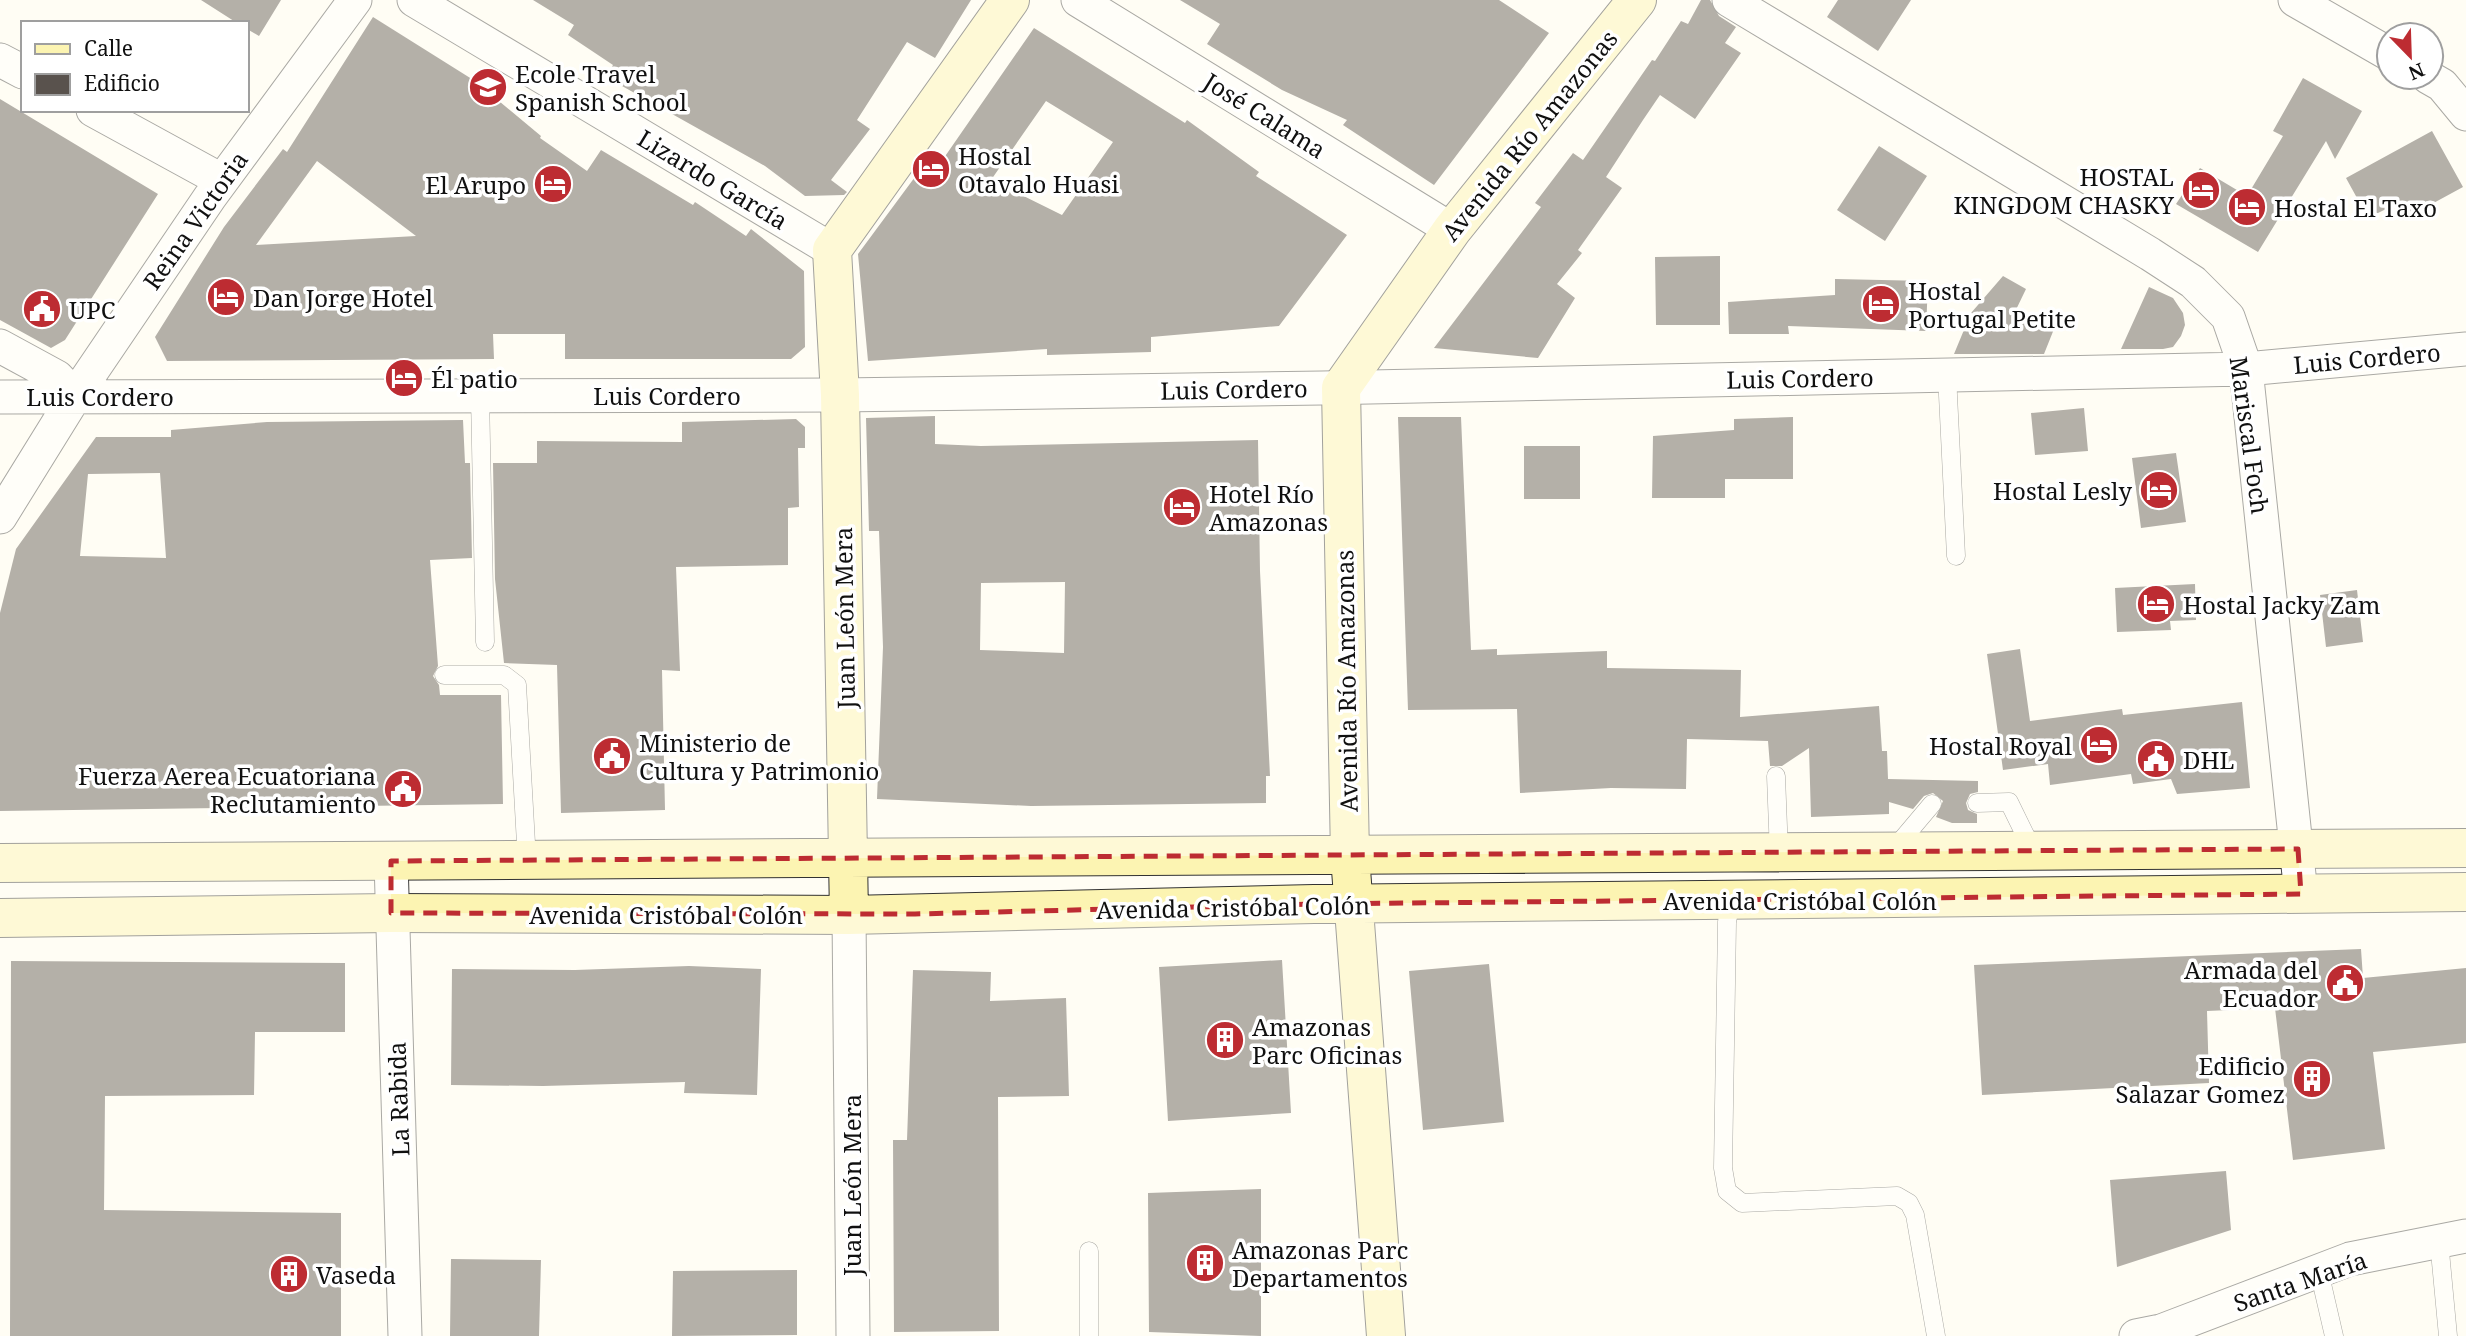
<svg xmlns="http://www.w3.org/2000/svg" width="2466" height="1336" viewBox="0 0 2466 1336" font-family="'Noto Serif',serif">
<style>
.building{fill:#59524d;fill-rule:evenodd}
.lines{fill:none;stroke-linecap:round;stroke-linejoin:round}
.lane-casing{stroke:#434343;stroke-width:19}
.street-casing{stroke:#434343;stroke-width:35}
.secondary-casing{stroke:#323232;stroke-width:40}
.lane{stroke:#fff;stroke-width:18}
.street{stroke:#fff;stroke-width:33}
.secondary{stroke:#fcf4b2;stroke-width:38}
.marked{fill:none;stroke:#bd2c32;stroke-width:5;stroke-dasharray:14 9;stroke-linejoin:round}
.labels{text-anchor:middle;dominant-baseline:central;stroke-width:7;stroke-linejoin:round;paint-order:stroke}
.poi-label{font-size:24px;fill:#101010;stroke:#fff;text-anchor:start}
.street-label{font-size:24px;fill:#101010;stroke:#fff}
</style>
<rect width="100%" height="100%" fill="#fffdf4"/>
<path class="building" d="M 201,0 L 281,0 L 259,36 L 247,29 L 247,23 L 237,23 Z
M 533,0 L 971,0 L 935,58 L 907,42 L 857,120 L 870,129 L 831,180 L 847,192 L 844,195 L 805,196 L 765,166 L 606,77 L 613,65 L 568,35 L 574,25 Z
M 1180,0 L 1499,0 L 1549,33 L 1434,185 L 1343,125 L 1347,120 L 1282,90 L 1207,44 L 1220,24 Z
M 1701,0 L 1710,0 L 1719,16 L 1736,27 L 1725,43 L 1741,53 L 1695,119 L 1660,95 L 1643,120 L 1606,177 L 1622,188 L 1578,250 L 1582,253 L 1557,284 L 1575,298 L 1538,358 L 1434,348 L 1541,207 L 1535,203 L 1573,153 L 1583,160 L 1652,60 L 1655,61 L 1681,21 L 1688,24 Z
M 1838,0 L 1911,0 L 1878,51 L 1827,17 Z
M 373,17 L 475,81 L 541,136 L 540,138 L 587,171 L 601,150 L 693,205 L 695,202 L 746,236 L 751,229 L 804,271 L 805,347 L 791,359 L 565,359 L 565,334 L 493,334 L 494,359 L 167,361 L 155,337 L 224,227 L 283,149 L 287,152 ZM 317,161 L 416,236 L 256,245 Z
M 1034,28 L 1185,123 L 1187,120 L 1259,172 L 1256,176 L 1347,235 L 1279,326 L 1151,337 L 1151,352 L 1047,355 L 1047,349 L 868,361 L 858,254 L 929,158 L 939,165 ZM 1046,101 L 1113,142 L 1062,215 L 991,180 Z
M 2303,78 L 2362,111 L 2335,159 L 2326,141 L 2258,252 L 2176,204 L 2200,168 L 2247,196 L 2283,136 L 2273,131 Z
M 0,99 L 158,194 L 65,340 L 51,348 L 0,320 Z
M 2432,131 L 2463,187 L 2406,218 L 2398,203 L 2368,218 L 2346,178 Z
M 1879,146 L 1927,176 L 1885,241 L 1837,210 Z
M 1720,256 L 1720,325 L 1656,325 L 1655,257 Z
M 2003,276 L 2026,289 L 2012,318 L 2054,329 L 2044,354 L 1954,354 L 1971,313 Z
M 1835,279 L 1928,281 L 1926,331 L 1788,326 L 1789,334 L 1729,334 L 1728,302 L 1835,295 Z
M 2149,287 L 2173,298 L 2183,313 L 2185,325 L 2181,336 L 2173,347 L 2163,349 L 2121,349 Z
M 2084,408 L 2088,451 L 2035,455 L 2031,413 Z
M 935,416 L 935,444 L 981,446 L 1258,440 L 1260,571 L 1270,776 L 1266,776 L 1266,803 L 1031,806 L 877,799 L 883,647 L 879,531 L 869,531 L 866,418 ZM 1065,582 L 1064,653 L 980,650 L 981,583 Z
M 1398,417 L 1461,417 L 1471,650 L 1497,649 L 1497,655 L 1607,651 L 1607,668 L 1741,670 L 1740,717 L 1879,706 L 1882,751 L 1887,751 L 1888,779 L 1978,781 L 1978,792 L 1970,794 L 1966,803 L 1968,810 L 1977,814 L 1977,823 L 1952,823 L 1936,817 L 1943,801 L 1933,793 L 1924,796 L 1913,809 L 1889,802 L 1889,814 L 1811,817 L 1809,748 L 1782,766 L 1770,766 L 1768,741 L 1687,739 L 1686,789 L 1611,788 L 1520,793 L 1517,709 L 1408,710 Z
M 1793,417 L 1793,479 L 1725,479 L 1725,498 L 1652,498 L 1653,436 L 1734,430 L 1734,419 Z
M 796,419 L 805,427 L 805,448 L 798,448 L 799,507 L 788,508 L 788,565 L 676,567 L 680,671 L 662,670 L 665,810 L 561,813 L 557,665 L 504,663 L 495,579 L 493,463 L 537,463 L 537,441 L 682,442 L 682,422 Z
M 463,420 L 465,463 L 470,463 L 472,558 L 430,560 L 438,666 L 433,676 L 439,685 L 440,695 L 501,695 L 503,804 L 0,811 L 0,613 L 16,549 L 96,437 L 171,437 L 171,430 L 267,422 ZM 160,473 L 166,558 L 80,556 L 88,474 Z
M 1524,446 L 1580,446 L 1580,499 L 1524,499 Z
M 2176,453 L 2186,522 L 2141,528 L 2132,458 Z
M 2195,584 L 2196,620 L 2170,621 L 2171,630 L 2117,632 L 2115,588 Z
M 2357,590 L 2363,642 L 2326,647 L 2320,595 Z
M 2020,649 L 2030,721 L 2122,709 L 2123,715 L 2242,702 L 2250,788 L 2177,794 L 2171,779 L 2133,784 L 2131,774 L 2050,785 L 2048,764 L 2003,770 L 1987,654 Z
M 2361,949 L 2363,978 L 2466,968 L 2466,1043 L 2373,1052 L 2385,1149 L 2293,1160 L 2275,1008 L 2207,1011 L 2209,1083 L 1982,1095 L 1974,965 Z
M 1282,960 L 1291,1113 L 1168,1121 L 1159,967 Z
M 11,961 L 345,963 L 345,1032 L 255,1032 L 254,1095 L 105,1096 L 104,1210 L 341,1213 L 341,1336 L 10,1336 Z
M 1489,964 L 1504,1122 L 1423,1130 L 1409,971 Z
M 689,966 L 761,969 L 757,1095 L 684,1093 L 685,1082 L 543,1086 L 451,1085 L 452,969 L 575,970 Z
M 913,970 L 991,972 L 990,1001 L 1066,998 L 1069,1096 L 998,1097 L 999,1331 L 894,1332 L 893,1140 L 907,1140 Z
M 2226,1171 L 2231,1230 L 2117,1267 L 2110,1180 Z
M 1261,1189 L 1261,1336 L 1149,1332 L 1148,1193 Z
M 451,1259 L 541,1260 L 539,1336 L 450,1336 Z
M 797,1270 L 797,1335 L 672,1336 L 673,1271 Z"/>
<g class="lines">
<g class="lane-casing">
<path id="lane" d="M 1947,375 L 1956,556
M 480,395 L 485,642
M 444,675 L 504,675 L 517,685 L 527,861
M 1776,776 L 1779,853
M 1977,803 L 2009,802 L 2033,851
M 1894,849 L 1932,804
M 1731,900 L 1727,922 L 1723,1168 L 1727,1191 L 1742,1203 L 1897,1196 L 1909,1203 L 1915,1215 L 1936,1336
M 2439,1241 L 2448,1336
M 1089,1251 L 1089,1336
M 2319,1271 L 2334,1336"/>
</g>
<g class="street-casing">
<path id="street" d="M 414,0 L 832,250
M 1078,0 L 1452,230
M 1729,0 L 2150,254 L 2193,282 L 2228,317 L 2246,369 L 2301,894
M 2295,0 L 2389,54
M 0,60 L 23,72
M 2428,77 L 2442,85 L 2466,114
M 93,110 L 221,180
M 0,346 L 57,377 L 75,396
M 0,397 L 840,395 L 1322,388 L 2246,369 L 2466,349
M 0,517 L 75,396 L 210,197 L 355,0
M 391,861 L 405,1336
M 849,915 L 853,1336
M 2136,1336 L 2161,1331 L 2350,1259 L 2466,1236"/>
</g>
<g class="secondary-casing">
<path id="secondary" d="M 0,863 L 2466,848
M 849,915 L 840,395 L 832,250 L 1010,0
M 0,918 L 391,913 L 849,915 L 1314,904 L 2466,892
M 1386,1336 L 1350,856 L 1341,388 L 1452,230 L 1637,0"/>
</g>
<use href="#lane" class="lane"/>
<use href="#street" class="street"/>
<use href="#secondary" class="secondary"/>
</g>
<path d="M0 0H2466V1336H0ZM 2298,849 L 2301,894 L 1314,904 L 915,914 L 391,913 L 391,861 Z" fill="#fffdf4" fill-opacity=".55" fill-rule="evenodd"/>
<path class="marked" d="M 2298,849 L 2301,894 L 1314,904 L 915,914 L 391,913 L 391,861 Z"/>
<defs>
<g id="school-disc" transform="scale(2.0125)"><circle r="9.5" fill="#bd2c32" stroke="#fff"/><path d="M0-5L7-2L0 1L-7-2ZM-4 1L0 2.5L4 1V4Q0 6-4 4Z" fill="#fff"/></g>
<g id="hotel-disc" transform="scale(2.0125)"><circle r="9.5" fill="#bd2c32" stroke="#fff"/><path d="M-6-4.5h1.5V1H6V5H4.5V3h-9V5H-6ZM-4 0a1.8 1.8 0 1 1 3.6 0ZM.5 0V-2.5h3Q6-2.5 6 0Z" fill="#fff"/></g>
<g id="civic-disc" transform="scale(2.0125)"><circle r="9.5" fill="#bd2c32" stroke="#fff"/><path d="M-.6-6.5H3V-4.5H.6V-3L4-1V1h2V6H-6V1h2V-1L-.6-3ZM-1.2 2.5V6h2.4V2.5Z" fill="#fff"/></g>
<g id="building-disc" transform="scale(2.0125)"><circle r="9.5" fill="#bd2c32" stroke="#fff"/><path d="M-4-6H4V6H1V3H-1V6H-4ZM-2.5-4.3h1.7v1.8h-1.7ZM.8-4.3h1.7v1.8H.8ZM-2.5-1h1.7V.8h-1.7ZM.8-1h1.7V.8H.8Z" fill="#fff"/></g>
</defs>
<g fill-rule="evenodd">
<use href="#school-disc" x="488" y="87"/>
<use href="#hotel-disc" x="931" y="169"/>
<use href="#hotel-disc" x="553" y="184"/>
<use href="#hotel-disc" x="2201" y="190"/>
<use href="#hotel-disc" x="2247" y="207"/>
<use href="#hotel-disc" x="226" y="297"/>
<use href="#hotel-disc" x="1881" y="304"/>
<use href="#civic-disc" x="42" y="309"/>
<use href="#hotel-disc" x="404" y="378"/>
<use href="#hotel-disc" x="2159" y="490"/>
<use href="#hotel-disc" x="1182" y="507"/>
<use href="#hotel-disc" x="2156" y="604"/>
<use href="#hotel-disc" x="2099" y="745"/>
<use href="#civic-disc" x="612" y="756"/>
<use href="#civic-disc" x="2156" y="759"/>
<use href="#civic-disc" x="403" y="789"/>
<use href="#civic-disc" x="2345" y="983"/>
<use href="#building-disc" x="1225" y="1040"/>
<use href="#building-disc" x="2312" y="1079"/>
<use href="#building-disc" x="1205" y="1263"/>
<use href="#building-disc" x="289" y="1274"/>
</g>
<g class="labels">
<g class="poi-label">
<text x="515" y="73">Ecole Travel<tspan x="515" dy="28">Spanish School</tspan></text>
<text x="958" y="155">Hostal<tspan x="958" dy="28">Otavalo Huasi</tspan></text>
<text x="2174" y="176" text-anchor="end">HOSTAL<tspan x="2174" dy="28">KINGDOM CHASKY</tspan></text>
<text x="526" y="184" text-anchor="end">El Arupo</text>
<text x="2274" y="207">Hostal El Taxo</text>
<text x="1908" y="290">Hostal<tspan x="1908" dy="28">Portugal Petite</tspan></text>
<text x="253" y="297">Dan Jorge Hotel</text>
<text x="69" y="309">UPC</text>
<text x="431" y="378">Él patio</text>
<text x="2132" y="490" text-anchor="end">Hostal Lesly</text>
<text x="1209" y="493">Hotel Río<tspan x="1209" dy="28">Amazonas</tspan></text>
<text x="2183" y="604">Hostal Jacky Zam</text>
<text x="639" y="742">Ministerio de<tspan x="639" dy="28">Cultura y Patrimonio</tspan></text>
<text x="2072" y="745" text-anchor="end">Hostal Royal</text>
<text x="2183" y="759">DHL</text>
<text x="376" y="775" text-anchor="end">Fuerza Aerea Ecuatoriana<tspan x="376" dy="28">Reclutamiento</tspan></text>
<text x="2318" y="969" text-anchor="end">Armada del<tspan x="2318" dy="28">Ecuador</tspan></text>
<text x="1252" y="1026">Amazonas<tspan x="1252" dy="28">Parc Oficinas</tspan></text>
<text x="2285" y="1065" text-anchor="end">Edificio<tspan x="2285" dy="28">Salazar Gomez</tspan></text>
<text x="1232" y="1249">Amazonas Parc<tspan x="1232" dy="28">Departamentos</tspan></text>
<text x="316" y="1274">Vaseda</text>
</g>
<g class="street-label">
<text transform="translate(1265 115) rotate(32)">José Calama</text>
<text transform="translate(1529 135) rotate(-51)">Avenida Río Amazonas</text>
<text transform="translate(713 179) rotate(31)">Lizardo García</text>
<text transform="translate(195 220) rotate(-55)">Reina Victoria</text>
<text transform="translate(2367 358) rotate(-5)">Luis Cordero</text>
<text transform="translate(1800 378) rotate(-1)">Luis Cordero</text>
<text transform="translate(1234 389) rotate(-1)">Luis Cordero</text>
<text x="667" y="395">Luis Cordero</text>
<text x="100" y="396">Luis Cordero</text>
<text transform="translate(2250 435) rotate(82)">Mariscal Foch</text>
<text transform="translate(844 618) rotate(-91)">Juan León Mera</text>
<text transform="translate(1346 681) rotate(-91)">Avenida Río Amazonas</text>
<text x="1800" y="900">Avenida Cristóbal Colón</text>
<text transform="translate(1233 907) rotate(-1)">Avenida Cristóbal Colón</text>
<text x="666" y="914">Avenida Cristóbal Colón</text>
<text transform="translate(398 1099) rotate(-92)">La Rabida</text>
<text transform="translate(851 1185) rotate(-90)">Juan León Mera</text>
<text transform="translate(2300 1281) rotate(-19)">Santa María</text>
</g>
</g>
<rect x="21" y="21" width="228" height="91" fill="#ffffff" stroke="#9f9f9f" stroke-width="2"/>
<rect x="35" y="44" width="35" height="10" fill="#fcf4b2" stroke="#9f9f9f" stroke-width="2"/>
<text x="84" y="56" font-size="21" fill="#101010">Calle</text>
<rect x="35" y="74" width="35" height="21" fill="#59524d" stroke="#9f9f9f" stroke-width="2"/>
<text x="84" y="91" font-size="21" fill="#101010">Edificio</text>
<g transform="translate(2410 56) rotate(157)"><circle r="33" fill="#ffffff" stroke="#9f9f9f" stroke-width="2"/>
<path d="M0-5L12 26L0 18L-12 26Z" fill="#bd2c32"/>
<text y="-10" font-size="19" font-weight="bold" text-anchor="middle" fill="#101010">N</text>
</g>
</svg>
